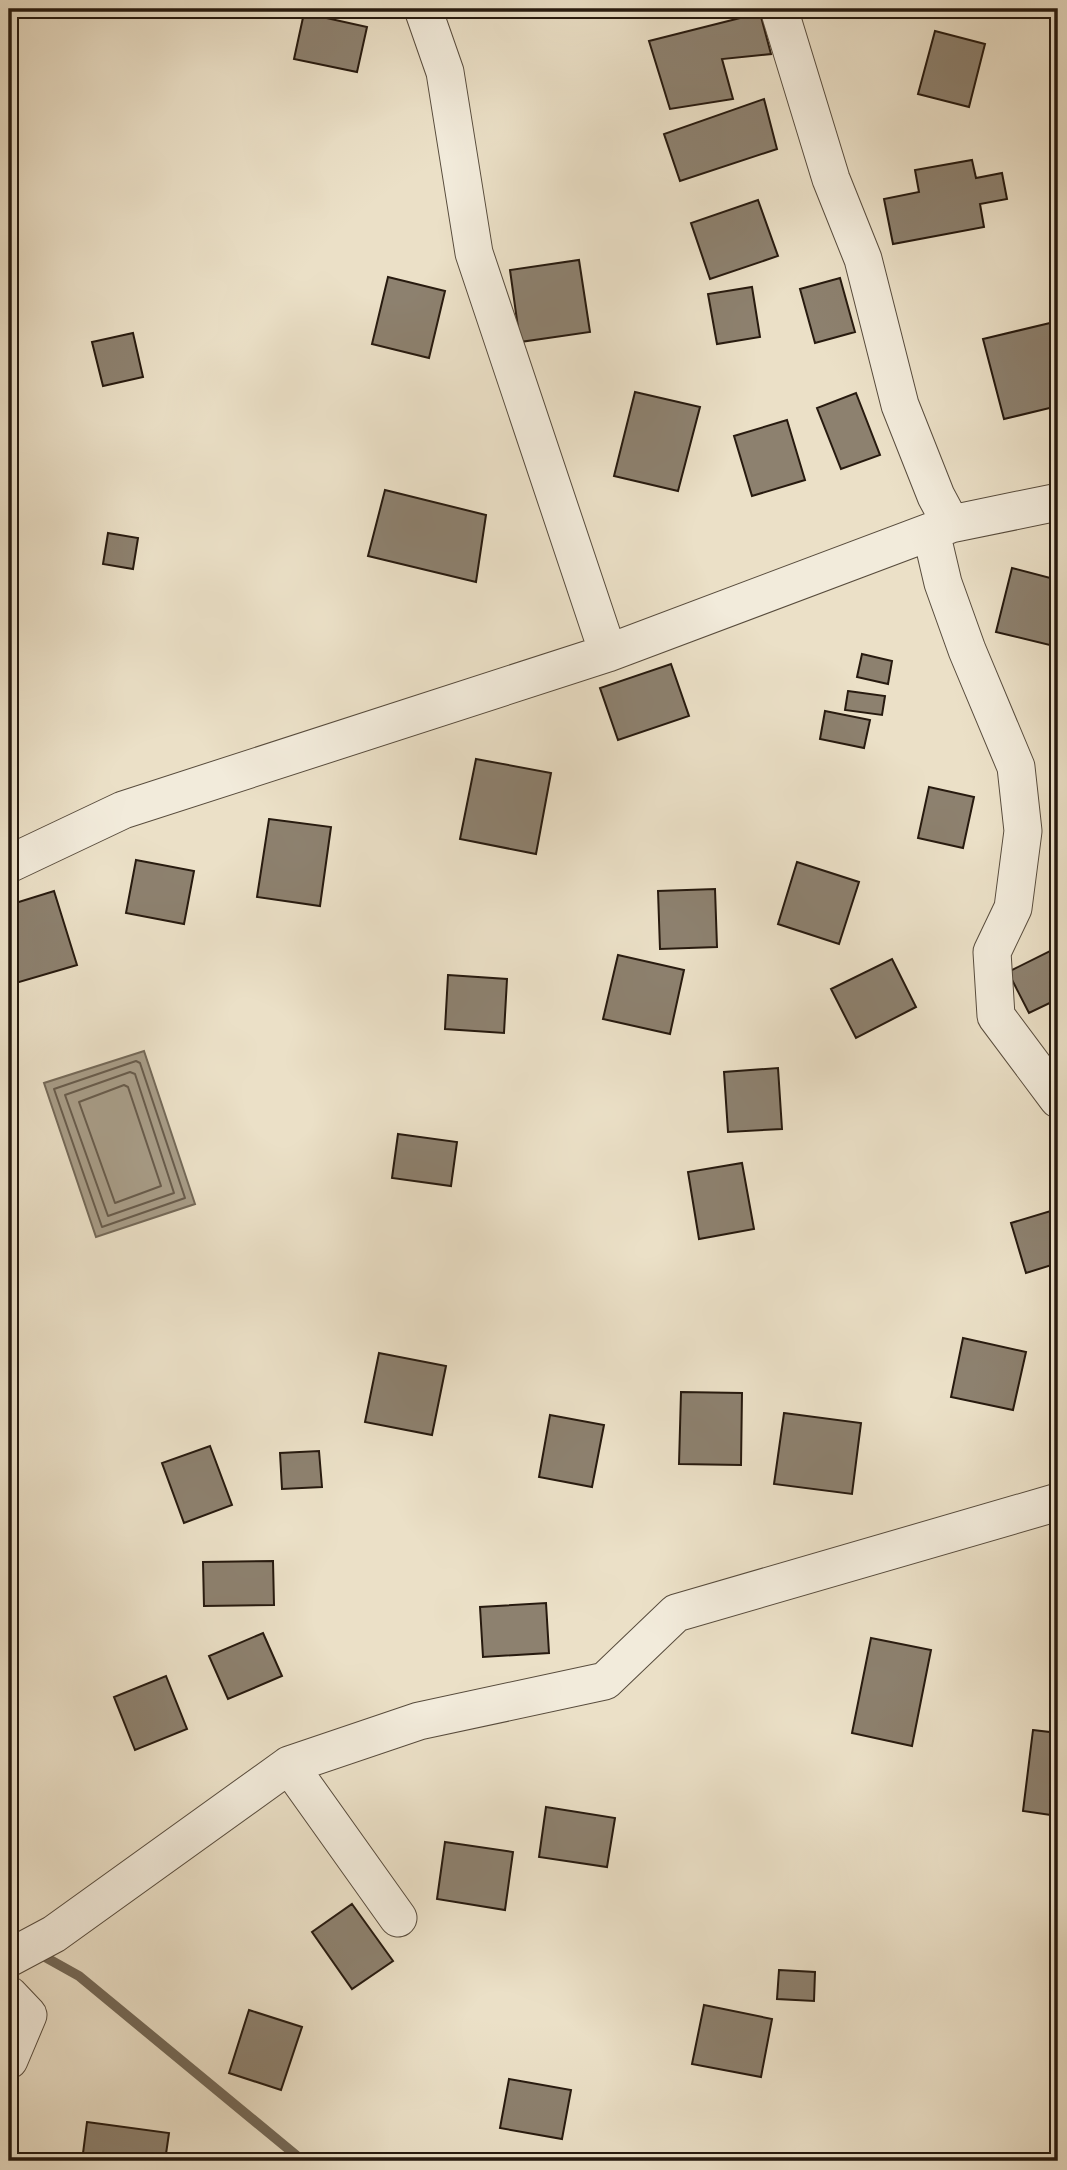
<svg xmlns="http://www.w3.org/2000/svg" width="1067" height="2170" viewBox="0 0 1067 2170" font-family="Alegreya,serif">
<style>
.water{fill:#a89d88;stroke:#746958;stroke-width:2}
.lines{fill:none;stroke-linecap:round;stroke-linejoin:round}
.shore{stroke:#685c4c;stroke-width:2}
.stream{stroke:#746958;stroke-width:10}
.building{fill:#8d816f;stroke:#271a0f;stroke-width:2}
.street-casing{stroke:#584c3d;stroke-width:39}
.street{stroke:#f2ebdb;stroke-width:37}
</style>
<rect width="100%" height="100%" fill="#ebe0c7"/>
<filter id="stains"><feTurbulence type="fractalNoise" baseFrequency=".00286" numOctaves="4"/><feColorMatrix values="0 0 0 0 .2 0 0 0 0 .09 0 0 0 0 .02 0 0 0 .5 -.17"/></filter>
<radialGradient id="worn" r=".72"><stop offset=".6" stop-color="#630" stop-opacity="0"/><stop offset="1" stop-color="#630" stop-opacity=".3"/></radialGradient>
<path class="water" d="M 144,1051 L 195,1204 L 96,1237 L 44,1083 Z"/>
<g class="lines">
<path class="shore" d="M 136,1061 L 140,1063 L 185,1198 L 102,1227 L 54,1089 Z
M 130,1072 L 135,1074 L 174,1193 L 108,1216 L 65,1095 Z
M 124,1085 L 128,1087 L 161,1186 L 115,1203 L 79,1102 Z"/>
<path class="stream" d="M 36,1952 L 79,1976 L 303,2161"/>
</g>
<path class="building" d="M 304,13 L 367,27 L 357,72 L 294,59 Z
M 760,13 L 771,54 L 722,59 L 733,99 L 670,109 L 649,41 Z
M 935,31 L 985,44 L 969,107 L 918,94 Z
M 764,99 L 777,149 L 680,181 L 664,134 Z
M 972,160 L 976,178 L 1002,173 L 1007,199 L 980,204 L 984,227 L 893,244 L 884,199 L 919,192 L 915,170 Z
M 758,200 L 778,256 L 710,279 L 691,223 Z
M 579,260 L 590,332 L 520,342 L 510,270 Z
M 388,277 L 445,291 L 429,358 L 372,344 Z
M 840,278 L 855,332 L 815,343 L 800,289 Z
M 752,287 L 760,337 L 717,344 L 708,294 Z
M 1050,323 L 1058,356 L 1058,406 L 1004,419 L 983,339 Z
M 133,333 L 143,377 L 103,386 L 92,342 Z
M 635,392 L 700,407 L 678,491 L 614,476 Z
M 856,393 L 880,455 L 841,469 L 817,408 Z
M 787,420 L 805,480 L 752,496 L 734,436 Z
M 385,490 L 486,515 L 476,582 L 368,556 Z
M 108,533 L 138,538 L 133,569 L 103,564 Z
M 1012,568 L 1058,580 L 1058,647 L 996,632 Z
M 862,654 L 892,661 L 888,684 L 857,677 Z
M 671,664 L 689,716 L 618,740 L 600,688 Z
M 848,691 L 885,696 L 882,715 L 845,710 Z
M 825,711 L 870,720 L 864,748 L 820,739 Z
M 476,759 L 551,773 L 536,854 L 460,839 Z
M 929,787 L 974,797 L 963,848 L 918,838 Z
M 269,819 L 331,827 L 320,906 L 257,897 Z
M 136,860 L 194,871 L 184,924 L 126,913 Z
M 797,862 L 859,882 L 839,944 L 778,924 Z
M 715,889 L 717,947 L 660,949 L 658,891 Z
M 54,891 L 77,965 L 9,985 L 9,905 Z
M 1058,947 L 1058,999 L 1029,1013 L 1008,972 Z
M 618,955 L 684,970 L 670,1034 L 603,1019 Z
M 892,959 L 916,1007 L 856,1038 L 831,989 Z
M 448,975 L 507,979 L 504,1033 L 445,1029 Z
M 778,1068 L 782,1129 L 728,1132 L 724,1072 Z
M 398,1134 L 457,1142 L 451,1186 L 392,1178 Z
M 742,1163 L 754,1229 L 699,1239 L 688,1172 Z
M 1054,1210 L 1058,1226 L 1058,1263 L 1026,1273 L 1011,1223 Z
M 963,1338 L 1026,1352 L 1013,1410 L 951,1397 Z
M 379,1353 L 446,1366 L 432,1435 L 365,1422 Z
M 681,1392 L 742,1393 L 741,1465 L 679,1464 Z
M 784,1413 L 861,1423 L 852,1494 L 774,1484 Z
M 550,1415 L 604,1425 L 592,1487 L 539,1477 Z
M 210,1446 L 232,1505 L 184,1523 L 162,1463 Z
M 319,1451 L 322,1487 L 282,1489 L 280,1453 Z
M 273,1561 L 274,1605 L 204,1606 L 203,1562 Z
M 546,1603 L 549,1653 L 483,1657 L 480,1607 Z
M 263,1633 L 282,1676 L 228,1699 L 209,1656 Z
M 871,1638 L 931,1650 L 912,1746 L 852,1733 Z
M 166,1676 L 187,1729 L 135,1750 L 114,1697 Z
M 1033,1730 L 1058,1733 L 1058,1816 L 1023,1811 Z
M 546,1807 L 615,1818 L 607,1867 L 539,1857 Z
M 445,1842 L 513,1852 L 505,1910 L 437,1899 Z
M 352,1904 L 393,1961 L 352,1989 L 312,1932 Z
M 779,1970 L 815,1972 L 814,2001 L 777,1999 Z
M 704,2005 L 772,2019 L 761,2077 L 692,2064 Z
M 249,2010 L 302,2027 L 281,2090 L 229,2073 Z
M 509,2079 L 571,2090 L 562,2139 L 500,2128 Z
M 87,2122 L 169,2133 L 165,2161 L 82,2161 Z"/>
<g class="lines">
<g class="street-casing">
<path id="street" d="M 423,9 L 445,72 L 474,253 L 608,653
M 779,9 L 831,179 L 863,259 L 900,405 L 936,496 L 951,524
M 931,532 L 943,583 L 967,650 L 1016,767 L 1023,831 L 1013,908 L 992,952 L 996,1016 L 1058,1099
M 9,864 L 123,810 L 608,653 L 951,524 L 1058,502
M 289,1765 L 398,1918
M 9,1958 L 54,1934 L 289,1765 L 419,1721 L 605,1681 L 676,1613 L 1058,1502
M 9,1995 L 28,2015 L 9,2060"/>
</g>
<use href="#street" class="street"/>
</g>
<rect width="1067" height="2170" fill="none" stroke="#ebe0c7" stroke-width="35"/>
<rect x="10" y="10" width="1046" height="2149" fill="none" stroke="#271a0f" stroke-width="3.5"/>
<rect x="18" y="18" width="1032" height="2135" fill="none" stroke="#271a0f" stroke-width="2"/>
<rect width="100%" height="100%" filter="url(#stains)"/>
<rect width="100%" height="100%" fill="url(#worn)"/>
</svg>
